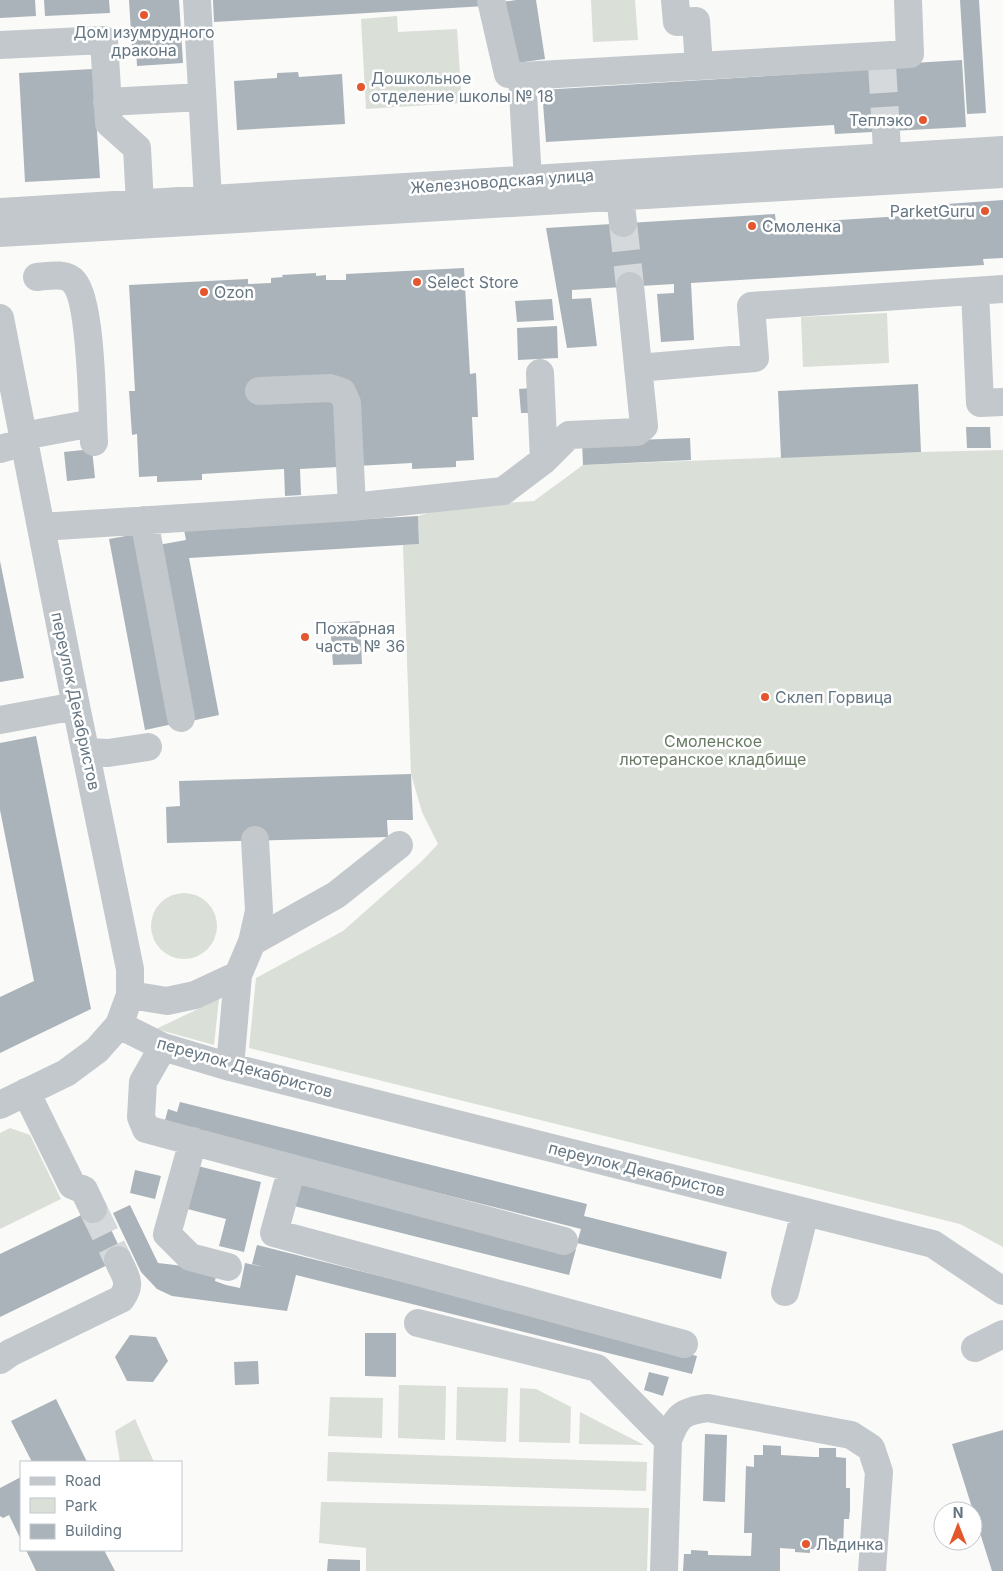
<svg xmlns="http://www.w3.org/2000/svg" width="1003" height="1571" viewBox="0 0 1003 1571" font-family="Inter,sans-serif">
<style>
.green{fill:#dadfd7}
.building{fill:#aab3b9}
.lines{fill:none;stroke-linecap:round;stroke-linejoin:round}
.minor-tunnel{stroke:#d5d9db;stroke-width:28;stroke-dasharray:28 14;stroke-linecap:butt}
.minor{stroke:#c3c8cc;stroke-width:28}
.poi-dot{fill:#e4572e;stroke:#fff;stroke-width:2}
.labels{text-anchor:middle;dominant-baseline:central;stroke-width:5;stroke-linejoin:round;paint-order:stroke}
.poi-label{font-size:16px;fill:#657683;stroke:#fff;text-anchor:start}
.street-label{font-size:16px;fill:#657683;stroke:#fff}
.park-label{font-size:16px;fill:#687a64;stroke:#fff}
</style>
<rect width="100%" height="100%" fill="#fafaf8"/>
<path class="green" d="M 591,0 L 635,0 L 638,40 L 593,42 Z
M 397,16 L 398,32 L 457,29 L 462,103 L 366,109 L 361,19 Z
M 887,313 L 889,363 L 803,367 L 801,317 Z
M 1003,450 L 1003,1247 L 960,1224 L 249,1048 L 256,978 L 343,931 L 421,862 L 438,844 L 422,812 L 411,774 L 403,545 L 419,544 L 418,516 L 448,507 L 534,501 L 583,465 L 921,452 Z
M151 926a33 33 0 1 1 66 0a33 33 0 1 1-66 0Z
M 219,999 L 214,1045 L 156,1029 Z
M 10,1128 L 30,1135 L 61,1199 L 0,1229 L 0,1133 Z
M 399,1385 L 446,1386 L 445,1440 L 398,1438 Z
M 457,1387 L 508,1388 L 506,1442 L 456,1440 Z
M 520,1388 L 536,1389 L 571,1407 L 570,1443 L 519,1442 Z
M 330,1397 L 383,1398 L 382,1438 L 328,1436 Z
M 580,1412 L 644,1445 L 579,1444 Z
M 135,1419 L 154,1462 L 120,1462 L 115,1431 Z
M 328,1452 L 647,1462 L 646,1491 L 327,1481 Z
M 321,1502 L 649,1508 L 647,1571 L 366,1571 L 366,1548 L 319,1543 Z"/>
<path class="building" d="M 0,0 L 35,0 L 36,16 L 0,18 Z
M 44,0 L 109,0 L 110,13 L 45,16 Z
M 129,0 L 179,0 L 183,63 L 137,66 L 136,49 L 132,49 Z
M 213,0 L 485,0 L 485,6 L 214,22 Z
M 516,0 L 536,0 L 545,59 L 517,63 L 502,2 Z
M 960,0 L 979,0 L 986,113 L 967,114 Z
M 962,60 L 966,127 L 835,134 L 834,125 L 546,142 L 542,90 L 831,72 L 848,67 Z
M 93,69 L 100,178 L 25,182 L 19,73 Z
M 298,72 L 299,77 L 342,74 L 345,124 L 237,130 L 234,81 L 277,78 L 277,73 Z
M 1003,200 L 1003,258 L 983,259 L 984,265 L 691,283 L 694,340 L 661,342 L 657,294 L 674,293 L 674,284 L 572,290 L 572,299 L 591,298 L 597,346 L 567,348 L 546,228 L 775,214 L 776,224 L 934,214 L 933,205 Z
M 464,268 L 470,374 L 476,373 L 478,417 L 472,417 L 474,460 L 456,461 L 456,467 L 412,469 L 412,463 L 300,469 L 301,495 L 285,496 L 284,469 L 202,474 L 202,480 L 157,482 L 157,476 L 139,477 L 137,434 L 132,435 L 129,391 L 135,391 L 129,285 L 248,279 L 248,284 L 271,283 L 271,278 L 283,277 L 282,275 L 316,273 L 316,276 L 326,275 L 326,280 L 346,280 L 346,274 Z
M 552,299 L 554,320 L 517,322 L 515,301 Z
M 557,326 L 558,358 L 518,360 L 517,328 Z
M 918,384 L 921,452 L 781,458 L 778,391 Z
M 531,388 L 532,413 L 521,413 L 519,389 Z
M 966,427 L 990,427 L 991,448 L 967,448 Z
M 690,438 L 691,460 L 583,465 L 582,442 Z
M 92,449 L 95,478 L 67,481 L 64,452 Z
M 418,516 L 419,544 L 189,558 L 219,715 L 191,721 L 158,545 L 186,540 L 184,530 Z
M 137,534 L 173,724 L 145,730 L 109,539 Z
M 0,561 L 24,678 L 0,682 Z
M 360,621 L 362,664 L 333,665 L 330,623 Z
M 36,736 L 91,1009 L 0,1053 L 0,997 L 34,981 L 0,810 L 0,743 Z
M 411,774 L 413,820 L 387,820 L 388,837 L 167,843 L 166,807 L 180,806 L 179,781 Z
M 180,1102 L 587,1204 L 584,1216 L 727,1252 L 721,1279 L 577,1243 L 581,1229 L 164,1124 L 168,1109 L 177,1112 Z
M 190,1164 L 261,1182 L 244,1252 L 219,1246 L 226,1219 L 180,1207 Z
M 135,1170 L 161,1176 L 155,1199 L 130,1193 Z
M 297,1178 L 576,1249 L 569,1275 L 290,1205 Z
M 130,1205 L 158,1263 L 217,1270 L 215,1281 L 226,1285 L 240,1288 L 245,1263 L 264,1267 L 252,1264 L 257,1245 L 697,1356 L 692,1374 L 296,1275 L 287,1311 L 172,1296 L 157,1289 L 141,1272 L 113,1213 Z
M 100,1206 L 124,1257 L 0,1317 L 0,1254 Z
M 365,1333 L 396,1333 L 396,1377 L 365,1376 Z
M 130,1335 L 156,1337 L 168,1361 L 153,1382 L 127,1381 L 115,1357 Z
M 258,1361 L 259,1384 L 235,1385 L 234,1362 Z
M 649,1372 L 669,1377 L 663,1396 L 644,1390 Z
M 56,1399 L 87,1462 L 32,1462 L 11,1421 Z
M 1003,1430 L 1003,1571 L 992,1571 L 952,1444 Z
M 705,1434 L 727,1435 L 725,1502 L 703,1501 Z
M 763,1445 L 781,1446 L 781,1455 L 813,1457 L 819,1457 L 819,1448 L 836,1448 L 836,1457 L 846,1458 L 846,1488 L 850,1488 L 850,1510 L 849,1519 L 844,1519 L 843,1550 L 810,1549 L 810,1553 L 795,1552 L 795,1549 L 780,1548 L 780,1571 L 683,1571 L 684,1554 L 691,1554 L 691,1550 L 708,1551 L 708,1555 L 751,1556 L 752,1533 L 744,1533 L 746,1466 L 754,1467 L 754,1455 L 763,1455 Z
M 21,1477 L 21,1540 L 9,1515 L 3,1518 L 0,1516 L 0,1488 Z
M 26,1550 L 104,1550 L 115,1571 L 36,1571 Z
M 328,1559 L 360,1560 L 360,1571 L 327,1571 Z"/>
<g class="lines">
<path class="minor-tunnel" d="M 882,65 L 886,131
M 623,223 L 630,286
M 93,1209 L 118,1260"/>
<path class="minor" d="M 197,0 L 208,199
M 491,0 L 508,74 L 522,76 L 528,180
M 675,0 L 677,22 L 696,21 L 699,66
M 0,45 L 104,40 L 109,123 L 137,148 L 140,204
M 522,76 L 910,54 L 908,0
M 107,102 L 202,97
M 886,131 L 888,177
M 620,196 L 623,223
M 0,212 L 1003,150
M 0,233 L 1003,174
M 37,277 C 48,276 66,272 74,282 C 92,302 92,411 94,442
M 975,291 L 980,403 L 1003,402
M 0,318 L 76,706 L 130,969 L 130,995 L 119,1025 L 97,1050 L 66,1073 L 0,1105
M 638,368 L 755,358 L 751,306 L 1003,289
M 540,373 L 544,460
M 259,391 L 330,388 L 342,392 L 347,403 L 352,507
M 23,436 L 93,423
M 0,449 L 24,442
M 144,520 L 181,718
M 41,527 L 352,507 L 503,491 L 544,460 L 569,435 L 637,432 L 644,426 L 630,286
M 0,720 L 76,706
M 87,752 L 108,753 L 148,747
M 252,942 L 259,911 L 255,840
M 130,995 L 167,1001 L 195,995 L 238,975 L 252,942 L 336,895 L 399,845
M 119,1025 L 163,1047 L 230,1067 L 933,1244 L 1003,1291
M 163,1047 L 143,1082 L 141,1117 L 146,1129 L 564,1241
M 230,1067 L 238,975
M 26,1092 L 72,1185 L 84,1190 L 93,1209
M 193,1141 L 167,1234 L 190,1257 L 228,1267
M 292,1168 L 274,1233 L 684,1344
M 785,1292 L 805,1212
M 418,1323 L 597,1368 L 668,1440
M 975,1348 L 1003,1334
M 0,1360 L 10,1353 L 121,1299 C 133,1283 125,1276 118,1260
M 664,1571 L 668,1440 C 677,1416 682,1411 708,1408 L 851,1435 L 871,1448 L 879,1472 L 872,1571"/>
</g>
<g class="poi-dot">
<circle cx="144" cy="15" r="5"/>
<circle cx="361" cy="87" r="5"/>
<circle cx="923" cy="120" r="5"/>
<circle cx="985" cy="211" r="5"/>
<circle cx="752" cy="226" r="5"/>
<circle cx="417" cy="282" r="5"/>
<circle cx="204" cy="292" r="5"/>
<circle cx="305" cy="637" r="5"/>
<circle cx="765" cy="697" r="5"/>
<circle cx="806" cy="1544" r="5"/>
</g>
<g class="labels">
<g class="poi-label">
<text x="144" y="32" text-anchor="middle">Дом изумрудного<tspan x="144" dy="18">дракона</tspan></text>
<text x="371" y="78">Дошкольное<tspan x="371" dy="18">отделение школы № 18</tspan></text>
<text x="913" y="120" text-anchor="end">Теплэко</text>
<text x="975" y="211" text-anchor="end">ParketGuru</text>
<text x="762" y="226">Смоленка</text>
<text x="427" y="282">Select Store</text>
<text x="214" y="292">Ozon</text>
<text x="315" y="628">Пожарная<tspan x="315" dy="18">часть № 36</tspan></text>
<text x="775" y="697">Склеп Горвица</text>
<text x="816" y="1544">Льдинка</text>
</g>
<g class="street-label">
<text transform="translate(502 181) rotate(-4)">Железноводская улица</text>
<text transform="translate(76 701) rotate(78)">переулок Декабристов</text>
<text transform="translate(245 1067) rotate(16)">переулок Декабристов</text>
<text transform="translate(637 1169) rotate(14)">переулок Декабристов</text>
</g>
<g class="park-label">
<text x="713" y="741">Смоленское<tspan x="713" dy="18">лютеранское кладбище</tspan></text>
</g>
</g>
<rect x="20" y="1461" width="162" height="90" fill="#ffffff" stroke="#c1c8cd"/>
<rect x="30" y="1477" width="25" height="8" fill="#c3c8cc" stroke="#c1c8cd"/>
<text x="65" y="1486" font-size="15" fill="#657683">Road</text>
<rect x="30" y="1498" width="25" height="15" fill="#dadfd7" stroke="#c1c8cd"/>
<text x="65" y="1511" font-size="15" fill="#657683">Park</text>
<rect x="30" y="1524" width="25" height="15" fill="#aab3b9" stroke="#c1c8cd"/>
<text x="65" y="1536" font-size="15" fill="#657683">Building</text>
<g transform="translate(958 1526)"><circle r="24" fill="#ffffff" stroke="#c1c8cd"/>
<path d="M0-4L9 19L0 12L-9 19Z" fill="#e4572e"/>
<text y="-8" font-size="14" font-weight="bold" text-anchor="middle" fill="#657683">N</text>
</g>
</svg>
